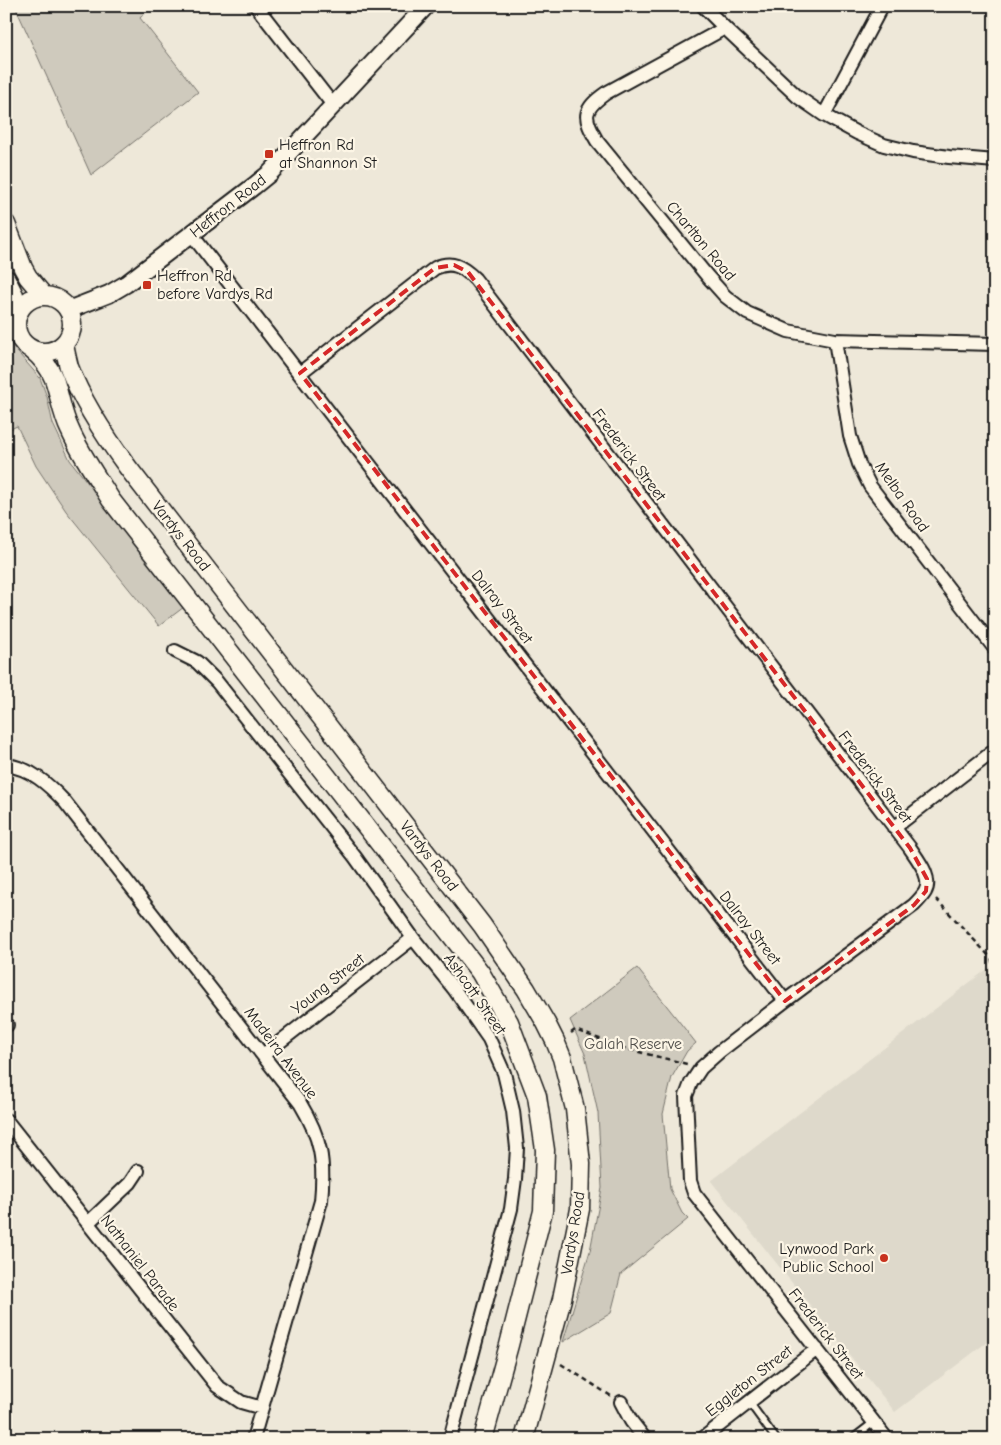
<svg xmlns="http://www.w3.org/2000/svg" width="1001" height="1445" viewBox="0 0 1001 1445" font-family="'Comic Neue',sans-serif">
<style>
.built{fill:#ded9cb}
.green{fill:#cfcabd;stroke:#76736c}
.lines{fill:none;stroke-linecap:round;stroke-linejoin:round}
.service-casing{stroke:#1c1c1c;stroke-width:10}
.minor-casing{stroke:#1c1c1c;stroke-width:16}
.tertiary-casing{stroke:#1c1c1c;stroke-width:20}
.secondary-casing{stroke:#1c1c1c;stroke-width:21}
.path{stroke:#1c1c1c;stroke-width:2.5;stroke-dasharray:5 4;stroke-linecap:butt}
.service{stroke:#fcf5e5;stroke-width:6}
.minor{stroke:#fcf5e5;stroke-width:12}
.tertiary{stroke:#fcf5e5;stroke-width:16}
.secondary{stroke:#fcf5e5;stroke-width:18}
.marked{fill:none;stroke:#d62828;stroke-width:4;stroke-dasharray:10 6;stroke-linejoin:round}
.poi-dot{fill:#c8321e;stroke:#fcf5e5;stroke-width:2}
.labels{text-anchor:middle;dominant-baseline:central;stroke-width:4.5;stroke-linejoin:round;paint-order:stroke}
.poi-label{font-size:16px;fill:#1c1c1c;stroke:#fcf5e5;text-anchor:start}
.street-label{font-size:16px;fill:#1c1c1c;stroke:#fcf5e5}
.park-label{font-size:16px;fill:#52504c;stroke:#fcf5e5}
</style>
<rect width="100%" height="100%" fill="#eee8d9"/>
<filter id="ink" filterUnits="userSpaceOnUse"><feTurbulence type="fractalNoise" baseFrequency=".02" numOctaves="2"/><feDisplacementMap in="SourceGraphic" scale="10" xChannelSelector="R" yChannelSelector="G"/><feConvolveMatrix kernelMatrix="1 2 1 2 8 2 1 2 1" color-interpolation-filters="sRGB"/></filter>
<g filter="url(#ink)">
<path class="built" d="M 995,963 L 995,1336 L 895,1412 L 711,1181 Z"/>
<path class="green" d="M 15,6 L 151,6 L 140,18 L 198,92 L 91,175 Z
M 6,314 L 8,331 L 13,347 L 40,378 L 47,397 L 53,424 L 70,460 L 184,607 L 159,626 L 66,511 L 36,466 L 17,426 L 6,431 Z
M 637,968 L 696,1043 L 687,1051 L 672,1077 L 663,1114 L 670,1189 L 682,1213 L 688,1219 L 621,1274 L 611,1313 L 563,1342 L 590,1251 L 602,1188 L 598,1113 L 585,1054 L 570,1020 Z"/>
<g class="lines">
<g class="service-casing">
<path id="service" d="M 749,1402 L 776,1439
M 852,1439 L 874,1422"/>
</g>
<g class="minor-casing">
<path id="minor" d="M 256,6 L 333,105
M 703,6 L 725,28 L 798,97 L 824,115 L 857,133 L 884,145 L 913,152 L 949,157 L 995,161
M 725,28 L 606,93 C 582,110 583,117 597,141 L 708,277 L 725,296 L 747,313 L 788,331 L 835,340 L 995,344
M 824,115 L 882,6
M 192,235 L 785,1001
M 835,340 L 850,436 L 859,464 L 870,486 L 995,649
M 300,373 L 435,268 C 452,260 463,267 475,279 L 910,848 C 918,860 933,878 925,892 C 922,897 918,901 914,905 L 785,1001 L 719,1052 L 701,1068 L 691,1083 L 686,1096 L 690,1181 L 694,1193 L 887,1439
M 175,651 L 197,662 L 217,682 L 355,857 L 413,938 L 454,989 L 489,1039 L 504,1073 L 513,1111 L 517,1148 L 515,1179 L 511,1209 L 450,1439
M 6,765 C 31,768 49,785 65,802 L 300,1103 C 321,1138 325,1160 321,1201 L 253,1439
M 894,828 L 995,750
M 6,1025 L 7,1025
M 263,1055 L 413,938
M 6,1120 L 217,1386 L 241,1402 L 262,1408
M 88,1223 L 130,1183 L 138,1171
M 621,1402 L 631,1421 L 645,1439
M 6,1438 L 7,1439
M 702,1439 L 817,1349"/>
</g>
<g class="tertiary-casing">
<path id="tertiary" d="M 68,310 L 109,294 L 126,284 L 254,186 L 270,173 L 426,6"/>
</g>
<g class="secondary-casing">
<path id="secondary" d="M 6,224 L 23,268 L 28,277 L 44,296
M 6,279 L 14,295 L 17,316
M16 324a28 28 0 1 1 56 0a28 28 0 1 1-56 0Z
M 64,344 C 65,351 67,359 69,367 C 82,402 107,439 129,469 L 482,925 L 526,989 L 546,1023 L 555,1041 L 562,1058 L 575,1109 L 581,1164 L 580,1209 L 562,1299 L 524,1439
M 31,349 C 41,357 49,366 54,379 C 60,396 62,414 70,430 C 81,455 97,477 111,500 L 480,972 L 509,1022 L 537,1096 L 545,1150 L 543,1211 L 509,1345 L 483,1439"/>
</g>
<path class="path" d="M 936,899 L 991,958 L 995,973
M 571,1033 L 575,1030 L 627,1049 L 687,1064
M 561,1364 L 611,1396"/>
<use href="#service" class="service"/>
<use href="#minor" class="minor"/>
<use href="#tertiary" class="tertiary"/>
<use href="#secondary" class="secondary"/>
</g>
</g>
<path class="marked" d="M 454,265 L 468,272 L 910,848 L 927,879 L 926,891 L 914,905 L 785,1001 L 300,373 L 435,268 Z"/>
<g class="poi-dot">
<rect x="264" y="149" width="10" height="10" rx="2.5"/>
<rect x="142" y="280" width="10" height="10" rx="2.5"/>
<circle cx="884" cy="1258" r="5"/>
</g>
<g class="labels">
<g class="poi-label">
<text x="279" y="145">Heffron Rd<tspan x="279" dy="18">at Shannon St</tspan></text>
<text x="157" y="276">Heffron Rd<tspan x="157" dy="18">before Vardys Rd</tspan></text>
<text x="874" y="1249" text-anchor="end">Lynwood Park<tspan x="874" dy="18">Public School</tspan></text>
</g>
<g class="street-label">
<text transform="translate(228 206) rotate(-38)">Heffron Road</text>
<text transform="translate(701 241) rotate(50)">Charlton Road</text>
<text transform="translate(629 455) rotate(53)">Frederick Street</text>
<text transform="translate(902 497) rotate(55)">Melba Road</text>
<text transform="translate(181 536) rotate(52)">Vardys Road</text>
<text transform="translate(502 607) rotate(52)">Dalray Street</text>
<text transform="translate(875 777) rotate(53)">Frederick Street</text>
<text transform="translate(429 856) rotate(52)">Vardys Road</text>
<text transform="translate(750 928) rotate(52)">Dalray Street</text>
<text transform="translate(328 984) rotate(-38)">Young Street</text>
<text transform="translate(475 994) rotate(55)">Ashcott Street</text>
<text transform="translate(281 1053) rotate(53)">Madeira Avenue</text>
<text transform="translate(573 1233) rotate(-81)">Vardys Road</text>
<text transform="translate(140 1263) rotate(52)">Nathaniel Parade</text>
<text transform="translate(826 1334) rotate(52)">Frederick Street</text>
<text transform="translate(749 1381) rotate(-38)">Eggleton Street</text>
</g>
<g class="park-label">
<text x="633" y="1044">Galah Reserve</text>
</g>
</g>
<rect width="1001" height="1445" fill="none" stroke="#fcf5e5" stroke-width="25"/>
<rect x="12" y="12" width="976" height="1420" fill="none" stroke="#1c1c1c" stroke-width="2" filter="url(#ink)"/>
</svg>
